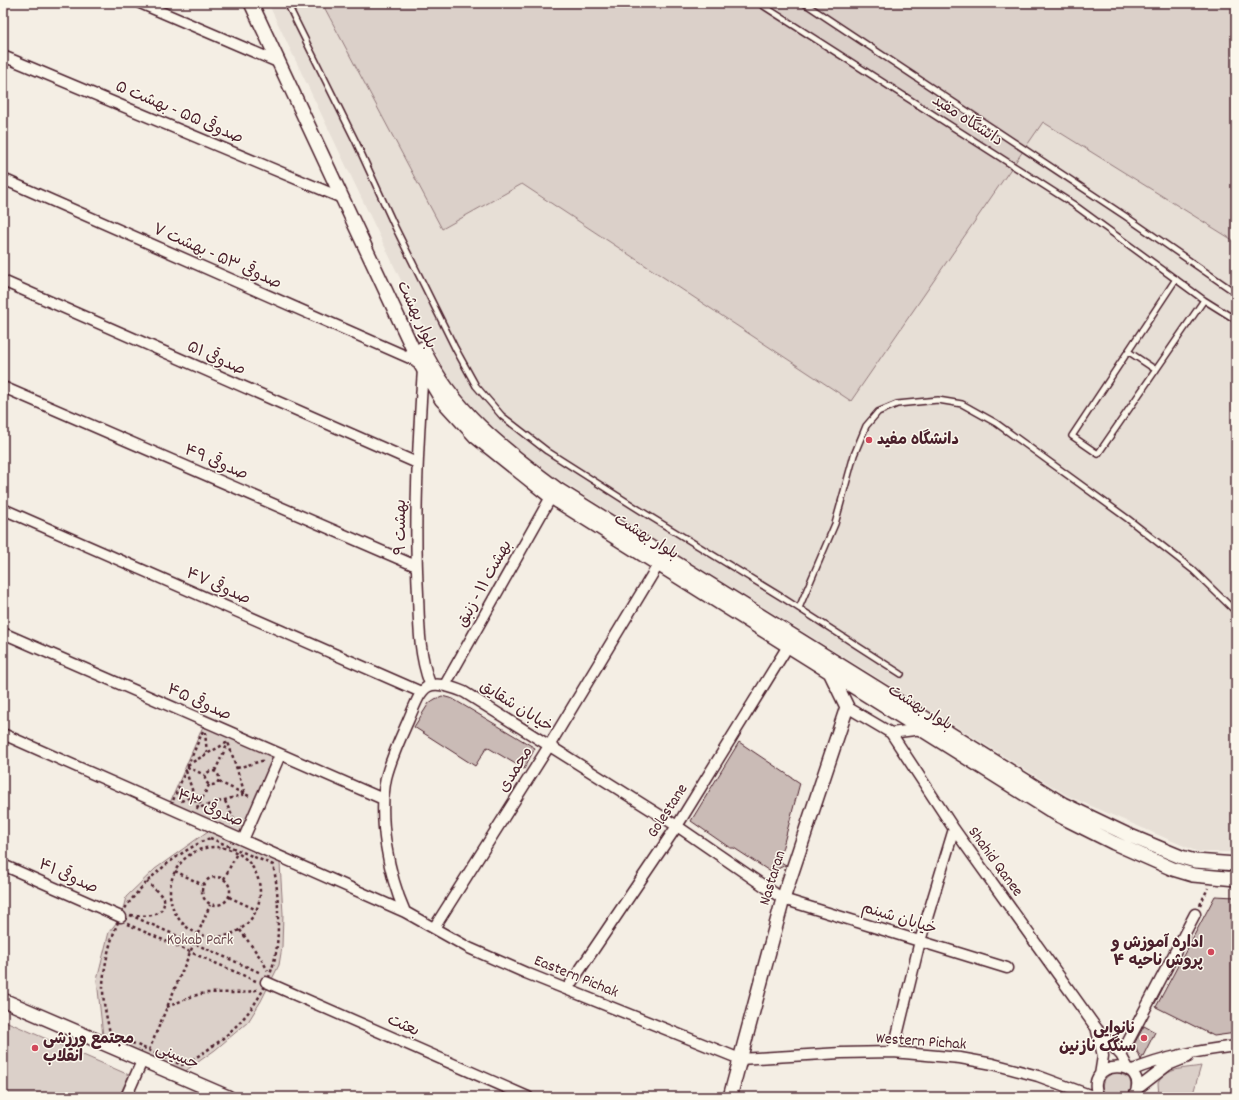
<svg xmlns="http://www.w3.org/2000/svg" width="1239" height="1100" viewBox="0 0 1239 1100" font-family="Dekko,'Playpen Sans Arabic',sans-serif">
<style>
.built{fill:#e7dfd6}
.green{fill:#dbd0c9;stroke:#92787a}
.building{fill:#cabbb6;stroke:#4a1f2b}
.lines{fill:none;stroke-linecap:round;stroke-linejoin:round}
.service-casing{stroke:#4a1f2b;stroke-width:8}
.minor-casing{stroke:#4a1f2b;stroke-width:13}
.tertiary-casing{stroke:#4a1f2b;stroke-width:16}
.path{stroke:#4a1f2b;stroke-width:2.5;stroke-dasharray:3 3;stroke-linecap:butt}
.service{stroke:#fbf7ec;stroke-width:5}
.minor{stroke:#fbf7ec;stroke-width:10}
.tertiary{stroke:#fbf7ec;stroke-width:13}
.poi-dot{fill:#d1495b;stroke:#fbf7ec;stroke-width:1.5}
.labels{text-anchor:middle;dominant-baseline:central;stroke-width:3;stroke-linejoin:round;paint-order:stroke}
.street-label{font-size:16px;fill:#4a1f2b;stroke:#fbf7ec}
.poi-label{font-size:16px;font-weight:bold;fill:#4a1f2b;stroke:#fbf7ec;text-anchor:start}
.park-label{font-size:16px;fill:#6e4b52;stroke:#fbf7ec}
</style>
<rect width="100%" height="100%" fill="#f4eee4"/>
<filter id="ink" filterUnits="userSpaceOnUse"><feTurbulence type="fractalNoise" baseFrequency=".025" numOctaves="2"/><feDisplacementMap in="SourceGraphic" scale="8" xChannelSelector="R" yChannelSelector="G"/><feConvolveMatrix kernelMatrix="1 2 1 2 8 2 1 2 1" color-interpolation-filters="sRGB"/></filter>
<g filter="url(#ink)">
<path class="built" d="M 268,3 L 1236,3 L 1236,852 L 1198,852 L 1068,796 L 650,537 L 517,453 L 466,406 L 443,368 Z"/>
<path class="green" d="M 322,3 L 1236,3 L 1236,242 L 1043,122 L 851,401 L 522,184 L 442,229 Z
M 204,724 L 277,756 L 242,837 L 169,805 Z
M 208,831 L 280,863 L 283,914 L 282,947 L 279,965 L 261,1001 L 248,1022 L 215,1050 L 184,1072 L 103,1036 L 97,980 L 109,932 L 121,917 L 126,897 L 155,869 Z
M 3,1020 L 129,1075 L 119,1097 L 3,1097 Z
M 1201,1066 L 1192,1097 L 1159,1097 L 1158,1083 C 1166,1067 1186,1069 1201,1066 Z
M 1117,1072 L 1129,1078 C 1132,1086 1132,1091 1127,1097 L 1106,1097 C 1098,1086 1104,1075 1117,1072 Z"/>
<path class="building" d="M 442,696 L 453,699 L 535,748 L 524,769 L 487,747 L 475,766 L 414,727 L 429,703 L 435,699 Z
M 739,742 L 800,783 L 779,861 L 786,865 L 771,872 L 734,848 L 730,848 L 691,821 Z
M 1215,896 L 1236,897 L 1236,1033 L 1214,1036 L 1156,1007 Z
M 1144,1026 L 1155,1032 L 1141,1060 L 1134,1044 Z"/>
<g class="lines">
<g class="service-casing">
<path id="service" d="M 287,3 L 356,142 L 395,227 L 455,348 L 476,386 L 502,416 L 547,451 L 646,514 L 783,598 L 901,674
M 759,3 L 1073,204 L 1204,300 L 1236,320
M 804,3 L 1125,216 L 1236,293
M 1176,279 L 1072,436 L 1098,454 L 1204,300
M 1129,352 L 1156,370
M 799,608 L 835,524 L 854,455 L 866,426 L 878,412 L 897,404 L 938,400 L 962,404 L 996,423 L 1128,519 L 1193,570 L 1236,612"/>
</g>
<g class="minor-casing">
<path id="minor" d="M 140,3 L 280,63
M 3,56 L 342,198
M 3,179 L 419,362
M 3,281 L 417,463
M 423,369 C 418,444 414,519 418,594 C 419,625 419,655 430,684
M 3,387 L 416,566
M 3,509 L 421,692
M 3,633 L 383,799
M 445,685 L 551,497
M 847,707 L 891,733 L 954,829 L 1097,1029 L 1121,1055 L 1129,1070
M 891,733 L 922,729
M 3,734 L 405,912 L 469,948 L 526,973 L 740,1059 L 841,1053 L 893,1052 L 960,1058 L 993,1064 L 1038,1076 L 1095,1097
M 243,840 L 280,755
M 3,865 L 121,917
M 405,912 C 388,874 378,818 386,778 C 391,758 400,739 408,721 C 423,686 424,676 464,692 L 677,826 L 783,899 L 1007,968
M 434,928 L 549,746 L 658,565
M 266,982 L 528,1097
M 567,989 L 677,826 L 788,646
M 1097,1031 L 1103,1056 L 1100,1075
M 893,1052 L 920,941 L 954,829
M 1121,1055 L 1195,914
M 1130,1071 C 1167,1056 1197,1051 1236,1046
M 1137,1089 L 1168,1065 L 1188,1057
M 126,1097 L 142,1061
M 1099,1097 C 1080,1059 1153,1056 1134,1097"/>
</g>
<g class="tertiary-casing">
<path id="tertiary" d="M 251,3 L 419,362 L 441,399 L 476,437 L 551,497 L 1058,815 L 1114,843 L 1173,869 L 1193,875 L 1236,879
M 423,348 C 451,409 504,450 557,489 L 1063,804 L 1128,835 L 1181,857 L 1195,861 L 1236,864
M 3,1000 L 228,1097
M 730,1097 L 783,899 L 847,707 L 831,674"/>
</g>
<path class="path" d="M 205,726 L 276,757 L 241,836 L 171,805 Z
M 205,732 L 207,754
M 187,767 L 205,775
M 237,768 L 265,760
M205 778a7 7 0 1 1 14 0a7 7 0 1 1-14 0Z
M 186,771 L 198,808 L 245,794 L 228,742 L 189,764
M 215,771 L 228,743
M 219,782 L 251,797
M 181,801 L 193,796
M 225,801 L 237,826
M 197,809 L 209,785
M 210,838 L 273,865 C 277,882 278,899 278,916 C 278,933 278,949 273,965 C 261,1009 222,1045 182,1065 L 110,1033 C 107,1018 103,1004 103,988 C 103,966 113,926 126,907 C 146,878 178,852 210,838 Z
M170 892a45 45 0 1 1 90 0a45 45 0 1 1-90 0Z
M 175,871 L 203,885
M202 891a14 14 0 1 1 28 0a14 14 0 1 1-28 0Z
M 224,879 L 237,853
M 229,897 L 257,910
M 1200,905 L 1208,888
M 130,915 L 261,973
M 131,915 C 145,916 166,919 164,898 L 147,882
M 127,924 L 256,981
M 240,930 L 262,960 L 268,971
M 167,1007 C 180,1002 195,993 209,993 C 227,992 242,995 259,989
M 149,1050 L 210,905"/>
<use href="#service" class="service"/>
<use href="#minor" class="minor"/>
<use href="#tertiary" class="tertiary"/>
</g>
</g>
<g class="poi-dot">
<circle cx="869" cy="440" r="4"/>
<circle cx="1211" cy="952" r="4"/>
<circle cx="1144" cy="1038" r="4"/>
<circle cx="35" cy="1048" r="4"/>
</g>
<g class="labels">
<g class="street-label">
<text transform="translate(179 113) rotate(23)">صدوقی ۵۵ - بهشت ۵</text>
<text transform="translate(967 121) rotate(33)">دانشگاه مفید</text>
<text transform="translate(217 257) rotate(24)">صدوقی ۵۳ - بهشت ۷</text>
<text transform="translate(416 315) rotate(65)">بلوار بهشت</text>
<text transform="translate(216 359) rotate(24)">صدوقی ۵۱</text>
<text transform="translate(216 463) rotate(23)">صدوقی ۴۹</text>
<text transform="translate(401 527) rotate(-90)">بهشت ۹</text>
<text transform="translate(646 537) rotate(32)">بلوار بهشت</text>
<text transform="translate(485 584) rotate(-61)">بهشت ۱۱ - زنبق</text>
<text transform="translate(218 587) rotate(24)">صدوقی ۴۷</text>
<text transform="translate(199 703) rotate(24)">صدوقی ۴۵</text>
<text transform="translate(516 707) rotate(32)">خیابان شقایق</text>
<text transform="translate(920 708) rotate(32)">بلوار بهشت</text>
<text transform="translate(516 770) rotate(-58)">محمدی</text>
<text transform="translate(210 809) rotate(24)">صدوقی ۴۳</text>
<text transform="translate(668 811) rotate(-57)">Golestane</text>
<text transform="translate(995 862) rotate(54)">Shahid Qanee</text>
<text transform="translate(68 877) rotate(24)">صدوقی ۴۱</text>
<text transform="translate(773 878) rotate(-73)">Nastaran</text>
<text transform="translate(899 919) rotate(17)">خیابان شبنم</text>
<text transform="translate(576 977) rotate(22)">Eastern Pichak</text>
<text transform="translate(403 1026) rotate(24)">بعثت</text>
<text transform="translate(921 1042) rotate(4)">Western Pichak</text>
<text transform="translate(177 1057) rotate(23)">حسینی</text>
</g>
<g class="poi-label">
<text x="877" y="440">دانشگاه مفید</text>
<text x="1203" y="943" text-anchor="end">اداره آموزش و<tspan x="1203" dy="18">پروش ناحیه ۴</tspan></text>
<text x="1136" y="1029" text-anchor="end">نانوایی<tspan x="1136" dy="18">سنگک نازنین</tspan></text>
<text x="43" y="1039">مجتمع ورزشی<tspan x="43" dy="18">انقلاب</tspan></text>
</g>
<g class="park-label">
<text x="200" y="940">Kokab Park</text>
</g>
</g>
<rect width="1239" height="1100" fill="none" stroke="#fbf7ec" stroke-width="16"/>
<rect x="8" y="8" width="1223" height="1084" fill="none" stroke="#4a1f2b" stroke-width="1.5" filter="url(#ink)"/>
</svg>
